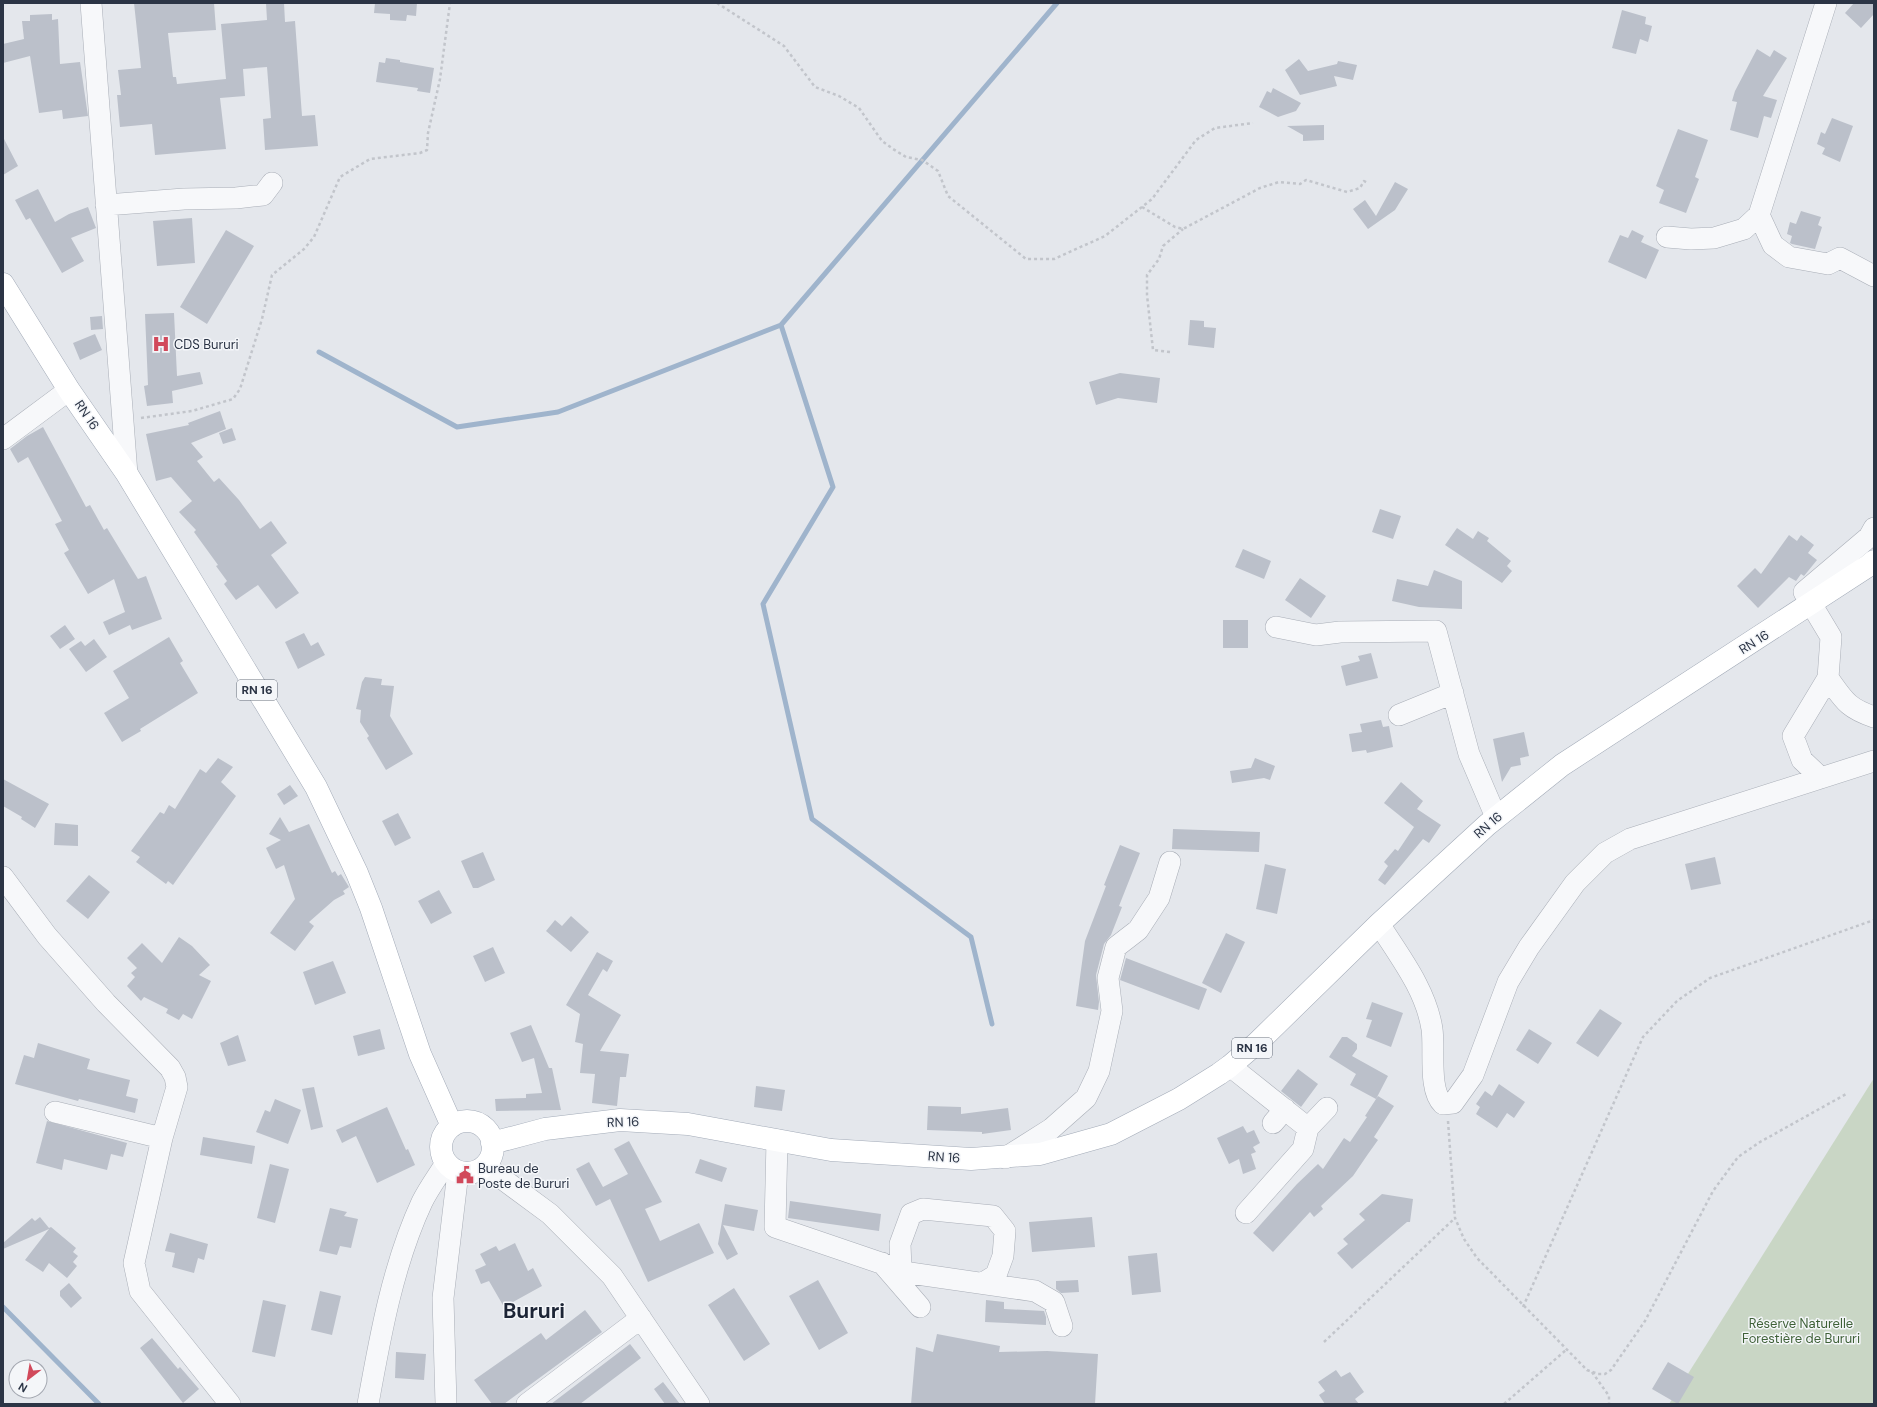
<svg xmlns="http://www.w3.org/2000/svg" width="1877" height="1407" viewBox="0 0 1877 1407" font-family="'DM Sans',sans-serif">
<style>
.green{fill:#c9d6c5}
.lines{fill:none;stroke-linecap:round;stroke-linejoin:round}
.stream{stroke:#9fb4cc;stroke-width:5}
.building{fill:#bbc0ca}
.minor-casing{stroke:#a9aeb7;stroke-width:22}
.major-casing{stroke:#a3abb8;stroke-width:23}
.path{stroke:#c2c5cb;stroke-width:2.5;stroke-dasharray:3 3;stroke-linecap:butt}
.minor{stroke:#f7f8fa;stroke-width:21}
.major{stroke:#fff;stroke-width:22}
.labels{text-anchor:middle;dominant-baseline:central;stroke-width:3;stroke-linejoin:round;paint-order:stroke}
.shield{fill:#f4f6f9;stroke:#676e7b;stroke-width:1}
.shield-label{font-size:12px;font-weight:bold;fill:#2b3445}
.poi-label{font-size:13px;fill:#2b3445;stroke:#f4f6f9;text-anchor:start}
.street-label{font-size:13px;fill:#2b3445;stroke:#f4f6f9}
.park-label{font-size:13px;fill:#3f6138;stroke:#f4f6f9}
.town-label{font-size:21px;font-weight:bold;fill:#1d2536;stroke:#f4f6f9}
</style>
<rect width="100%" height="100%" fill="#e4e7ec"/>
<path class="green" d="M 1874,1078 L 1874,1404 L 1669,1404 Z"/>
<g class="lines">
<path class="stream" d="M 319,352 L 457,427 L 558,412 L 781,325
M 992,1024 L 971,937 L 812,819 L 763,604 L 833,487 L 781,325 L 1057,3
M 3,1307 L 99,1404"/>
</g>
<path class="building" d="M 134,3 L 214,3 L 216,30 L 168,33 L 173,77 L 176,77 L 177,84 L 226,79 L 221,24 L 267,20 L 266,3 L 284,3 L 285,22 L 295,21 L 302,116 L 315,115 L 318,146 L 265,150 L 263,119 L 271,118 L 267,67 L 243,69 L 245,96 L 220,98 L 226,149 L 155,155 L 152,124 L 120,127 L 117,95 L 121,95 L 118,70 L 141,68 Z
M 375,3 L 417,3 L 416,16 L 407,15 L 406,21 L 390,20 L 390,14 L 374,13 Z
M 1854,3 L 1874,3 L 1874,14 L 1861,28 L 1845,13 Z
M 1622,10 L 1646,17 L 1645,24 L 1652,26 L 1648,42 L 1640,39 L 1636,54 L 1612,48 Z
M 52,14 L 52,20 L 58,19 L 60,64 L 80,62 L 88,116 L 63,119 L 62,110 L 39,113 L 30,56 L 3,63 L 3,44 L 24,39 L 22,21 L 30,21 L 30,15 Z
M 1757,49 L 1770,57 L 1774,50 L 1787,58 L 1763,96 L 1777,100 L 1771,118 L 1764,116 L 1758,138 L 1730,130 L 1737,102 L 1732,101 L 1735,91 Z
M 386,58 L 400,60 L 400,62 L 434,68 L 430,93 L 417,91 L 418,88 L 376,82 L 379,62 L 385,63 Z
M 1299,59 L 1308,71 L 1337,64 L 1338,61 L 1357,65 L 1353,80 L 1334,76 L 1337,86 L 1300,95 L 1285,70 Z
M 1273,88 L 1301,103 L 1296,111 L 1278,117 L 1259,107 L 1267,91 L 1271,93 Z
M 1832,118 L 1853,126 L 1840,162 L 1822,154 L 1825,148 L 1817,144 L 1821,132 L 1825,134 Z
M 1324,125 L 1324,140 L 1303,141 L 1303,135 L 1287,126 Z
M 1678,129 L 1708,140 L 1695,177 L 1699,179 L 1686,213 L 1659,203 L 1664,190 L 1656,186 Z
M 3,137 L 18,166 L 3,175 Z
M 1395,182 L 1408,189 L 1395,210 L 1368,229 L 1353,209 L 1365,200 L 1376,216 Z
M 38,189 L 55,222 L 69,214 L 88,207 L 96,228 L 71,238 L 84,261 L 62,273 L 30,218 L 26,220 L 15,200 Z
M 1801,211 L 1821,217 L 1818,225 L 1822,227 L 1815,249 L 1792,244 L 1790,243 L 1792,236 L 1787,234 L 1790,222 L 1796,224 Z
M 192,218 L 195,263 L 157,266 L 153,221 Z
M 226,230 L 254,246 L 207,324 L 180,307 Z
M 1632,230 L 1644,236 L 1641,242 L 1659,250 L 1646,279 L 1608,262 L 1620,235 L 1628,238 Z
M 174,313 L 177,376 L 200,372 L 203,384 L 172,391 L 173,403 L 147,406 L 144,386 L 148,385 L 145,314 Z
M 102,316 L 103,329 L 91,330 L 90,317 Z
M 1190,320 L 1204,321 L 1204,327 L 1216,328 L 1214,348 L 1188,345 Z
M 95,334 L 102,350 L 80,360 L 73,343 Z
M 1120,373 L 1160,378 L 1157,403 L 1118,398 L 1096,405 L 1089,382 Z
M 220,411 L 226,429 L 191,443 L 203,457 L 197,461 L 214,482 L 219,478 L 239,500 L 260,529 L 271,521 L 287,543 L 271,555 L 299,593 L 276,609 L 258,585 L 236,600 L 224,584 L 227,581 L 216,566 L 218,565 L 194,532 L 196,530 L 179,512 L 192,501 L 171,477 L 156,481 L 146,434 L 189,425 L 188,423 Z
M 43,427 L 86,507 L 90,505 L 104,530 L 107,528 L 138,579 L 146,576 L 162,619 L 132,630 L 130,625 L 109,635 L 103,622 L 125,612 L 114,579 L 88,594 L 64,553 L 69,550 L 55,524 L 62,521 L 28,457 L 18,463 L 10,449 L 27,436 Z
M 232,428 L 236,440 L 223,444 L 219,433 Z
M 1380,509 L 1401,516 L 1393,539 L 1372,532 Z
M 1457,528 L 1473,539 L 1478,531 L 1489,538 L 1487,541 L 1511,561 L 1507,566 L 1512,571 L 1502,583 L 1445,545 Z
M 1789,535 L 1797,541 L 1801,535 L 1814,545 L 1808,553 L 1817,560 L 1804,576 L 1801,574 L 1796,581 L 1789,577 L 1758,608 L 1737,586 L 1755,568 L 1761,574 Z
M 1243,549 L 1271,561 L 1264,579 L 1235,567 Z
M 1434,570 L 1462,581 L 1462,609 L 1419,607 L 1392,601 L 1397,579 L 1428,586 Z
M 1300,578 L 1326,596 L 1311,618 L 1285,600 Z
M 1223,620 L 1248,620 L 1248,648 L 1223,648 Z
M 65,625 L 75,639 L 60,649 L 50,636 Z
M 304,633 L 311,646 L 318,642 L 325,655 L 298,669 L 285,642 Z
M 169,637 L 183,661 L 180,663 L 198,693 L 140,729 L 141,731 L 122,742 L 104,713 L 129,698 L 113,671 Z
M 94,639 L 107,657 L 86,672 L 69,649 L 81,641 L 85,646 Z
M 1371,653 L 1378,678 L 1346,686 L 1341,666 L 1360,661 L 1358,656 Z
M 365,677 L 382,679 L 381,685 L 394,686 L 390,716 L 413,754 L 386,770 L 367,738 L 369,736 L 360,722 L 361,710 L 356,709 L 362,682 Z
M 1381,720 L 1383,727 L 1389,726 L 1393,747 L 1367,753 L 1366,750 L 1352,752 L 1349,734 L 1362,732 L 1360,724 Z
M 1524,732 L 1529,756 L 1520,758 L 1521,765 L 1511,767 L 1502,782 L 1493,739 Z
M 218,758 L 233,767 L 221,782 L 236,796 L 173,885 L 168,881 L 166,884 L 136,862 L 140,857 L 131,851 L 160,812 L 164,814 L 169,805 L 175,809 L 200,769 L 206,773 Z
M 1255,758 L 1275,766 L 1270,780 L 1264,778 L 1232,783 L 1230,771 L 1251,768 Z
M 3,779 L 49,804 L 35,828 L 21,819 L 22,817 L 3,806 Z
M 1401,782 L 1423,801 L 1417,809 L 1441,825 L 1429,843 L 1423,839 L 1385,885 L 1378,880 L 1388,866 L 1384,862 L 1395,849 L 1398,851 L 1414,827 L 1384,803 Z
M 290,785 L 298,796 L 284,805 L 277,794 Z
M 398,813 L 411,838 L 395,846 L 382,821 Z
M 280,817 L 289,832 L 309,824 L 332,873 L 335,871 L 338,876 L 341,874 L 349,887 L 343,891 L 345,894 L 334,900 L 309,922 L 314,926 L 295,951 L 270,933 L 295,899 L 284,865 L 276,869 L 266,848 L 281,840 L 269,834 Z
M 55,823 L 78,825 L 78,846 L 54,845 Z
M 1173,829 L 1260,832 L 1259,852 L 1172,849 Z
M 1120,845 L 1140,853 L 1119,906 L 1122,907 L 1111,935 L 1104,944 L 1096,975 L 1099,1002 L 1098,1010 L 1076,1006 L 1085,941 L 1106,886 L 1104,885 Z
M 483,852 L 495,880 L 478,888 L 473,888 L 461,861 Z
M 1715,857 L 1721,884 L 1691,890 L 1685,864 Z
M 1265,864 L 1286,869 L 1277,914 L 1256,909 Z
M 89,875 L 110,892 L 88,919 L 66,901 Z
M 439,890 L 452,913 L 431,924 L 418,901 Z
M 571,916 L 589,932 L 571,952 L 546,931 L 555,920 L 562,926 Z
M 1226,933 L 1245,942 L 1221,993 L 1202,983 Z
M 179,937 L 192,946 L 210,965 L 199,975 L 211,981 L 192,1019 L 183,1014 L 179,1020 L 166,1013 L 168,1009 L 144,997 L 141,1001 L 127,986 L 135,977 L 131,973 L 137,968 L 127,958 L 142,943 L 162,963 Z
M 493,947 L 505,973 L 485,982 L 473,956 Z
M 597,952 L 613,961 L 607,972 L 603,969 L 588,995 L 621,1015 L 600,1051 L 629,1054 L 626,1077 L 620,1077 L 617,1106 L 592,1103 L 595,1074 L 580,1073 L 583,1044 L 575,1042 L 580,1014 L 566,1005 Z
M 1126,958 L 1207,989 L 1199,1010 L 1120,980 Z
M 333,961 L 346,993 L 315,1005 L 303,972 Z
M 1372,1002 L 1403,1013 L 1391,1047 L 1366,1037 L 1372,1020 L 1366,1019 Z
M 1600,1009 L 1622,1023 L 1598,1057 L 1576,1043 Z
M 531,1025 L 549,1068 L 552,1068 L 561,1110 L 496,1111 L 495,1099 L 526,1098 L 526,1094 L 542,1093 L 534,1058 L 522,1062 L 510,1033 Z
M 380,1029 L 385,1049 L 358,1056 L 353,1036 Z
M 1529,1029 L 1552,1043 L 1538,1064 L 1516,1050 Z
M 238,1035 L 246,1061 L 228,1066 L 220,1043 Z
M 1342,1037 L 1347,1037 L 1357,1044 L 1357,1049 L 1352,1056 L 1388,1076 L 1376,1099 L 1350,1085 L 1356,1074 L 1329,1057 Z
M 38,1043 L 90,1059 L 87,1069 L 130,1080 L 126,1096 L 138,1099 L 135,1113 L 79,1099 L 78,1101 L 15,1084 L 24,1055 L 34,1058 Z
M 1298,1069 L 1318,1084 L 1301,1107 L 1281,1091 Z
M 1499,1084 L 1525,1102 L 1514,1118 L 1507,1113 L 1497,1128 L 1476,1114 L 1480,1107 L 1476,1104 L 1485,1091 L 1492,1096 Z
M 756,1086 L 785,1090 L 782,1111 L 754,1107 Z
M 314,1087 L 323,1127 L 311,1130 L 302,1089 Z
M 1378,1096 L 1394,1106 L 1374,1137 L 1378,1140 L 1368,1154 L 1353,1176 L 1321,1206 L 1323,1209 L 1314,1217 L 1310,1212 L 1273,1252 L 1253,1233 L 1297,1184 L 1318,1164 L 1323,1169 L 1344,1138 L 1350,1142 L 1367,1117 L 1365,1116 Z
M 275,1099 L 301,1110 L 288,1144 L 256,1132 L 265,1110 L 270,1112 Z
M 928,1106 L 961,1107 L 961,1114 L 1008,1108 L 1011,1130 L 982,1134 L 982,1132 L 927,1130 Z
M 387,1107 L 406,1150 L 408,1149 L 415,1165 L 377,1183 L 356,1136 L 342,1143 L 336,1130 Z
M 47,1121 L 127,1143 L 123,1157 L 111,1154 L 107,1170 L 64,1159 L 62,1170 L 36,1163 Z
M 1243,1126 L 1247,1133 L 1254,1130 L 1260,1143 L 1253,1147 L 1256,1152 L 1251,1154 L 1256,1169 L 1243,1174 L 1239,1159 L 1229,1164 L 1217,1138 Z
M 203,1137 L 255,1146 L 252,1164 L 200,1155 Z
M 629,1141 L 662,1202 L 645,1209 L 660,1241 L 699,1223 L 714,1253 L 648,1282 L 610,1199 L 596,1206 L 576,1169 L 589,1162 L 603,1187 L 628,1174 L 614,1149 Z
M 700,1159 L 727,1168 L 722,1182 L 695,1173 Z
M 270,1164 L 289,1169 L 275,1223 L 257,1218 Z
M 1382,1194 L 1413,1199 L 1410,1222 L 1407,1222 L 1352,1269 L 1337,1253 L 1348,1244 L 1343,1239 L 1365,1220 L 1359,1214 Z
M 790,1201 L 881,1214 L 879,1231 L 788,1218 Z
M 725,1204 L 758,1210 L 754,1231 L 723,1225 L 738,1254 L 727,1260 L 718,1244 Z
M 330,1208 L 347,1212 L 344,1216 L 358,1219 L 351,1248 L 340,1246 L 337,1255 L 319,1251 Z
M 40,1217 L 49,1228 L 51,1227 L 76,1248 L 73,1252 L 78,1256 L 73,1262 L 77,1266 L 67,1278 L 49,1263 L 43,1272 L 25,1260 L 49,1229 L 3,1249 L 3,1243 L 32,1218 L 35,1221 Z
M 1092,1217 L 1095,1247 L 1032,1252 L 1029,1222 Z
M 170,1233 L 208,1244 L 204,1260 L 198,1258 L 194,1273 L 172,1267 L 175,1253 L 165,1251 Z
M 515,1243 L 528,1271 L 533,1268 L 542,1286 L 504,1307 L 489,1281 L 481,1284 L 475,1270 L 486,1265 L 480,1254 L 496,1246 L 499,1251 Z
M 1157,1253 L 1161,1292 L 1132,1295 L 1128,1256 Z
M 818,1280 L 848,1333 L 819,1350 L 789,1296 Z
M 1078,1280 L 1079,1292 L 1061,1293 L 1056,1289 L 1056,1281 Z
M 69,1283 L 82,1298 L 71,1308 L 60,1296 L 60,1291 Z
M 734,1288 L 770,1344 L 744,1361 L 708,1305 Z
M 320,1291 L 341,1296 L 332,1335 L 311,1330 Z
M 263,1300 L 286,1305 L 275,1357 L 252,1352 Z
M 986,1300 L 1004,1302 L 1004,1309 L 1044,1311 L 1046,1317 L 1046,1325 L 985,1322 Z
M 585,1310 L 602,1332 L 504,1404 L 492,1404 L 474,1380 L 541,1333 L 546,1340 Z
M 937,1334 L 1000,1346 L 999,1352 L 1047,1351 L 1098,1354 L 1095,1404 L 911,1404 L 916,1347 L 933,1352 Z
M 152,1338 L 178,1369 L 180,1367 L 199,1389 L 183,1403 L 140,1348 Z
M 630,1344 L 641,1358 L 580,1404 L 551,1404 Z
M 396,1352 L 426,1354 L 424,1380 L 395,1378 Z
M 1668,1362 L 1694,1377 L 1678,1404 L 1652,1389 Z
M 1336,1370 L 1341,1377 L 1350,1372 L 1364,1392 L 1355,1399 L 1359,1404 L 1325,1404 L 1319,1395 L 1325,1391 L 1318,1382 Z
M 663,1382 L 680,1404 L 665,1404 L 654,1389 Z"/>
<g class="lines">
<g class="minor-casing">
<path id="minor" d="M 91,3 L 127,474
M 1826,3 L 1759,215 L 1773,245 L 1789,257 L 1828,264 L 1840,258 L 1874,276
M 106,205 L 184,199 L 236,198 L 263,195 L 272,183
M 1667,237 L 1691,239 L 1714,238 L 1744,229 L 1759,215
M 3,439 L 69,390
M 1276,627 L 1316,635 L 1340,632 L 1436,631 L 1469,754 L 1496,817
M 1828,678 C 1844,700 1847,708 1874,717
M 1399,715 L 1453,693
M 1821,778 L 1802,760 L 1793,736 L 1828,678 L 1831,637 L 1804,592 L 1869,537 L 1874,528
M 3,877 L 47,936 L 106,1003 L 170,1068 L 175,1077 L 177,1087 L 162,1138 L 134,1263 L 140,1291 L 230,1404
M 1379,924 C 1400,957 1426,990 1432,1029 C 1435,1049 1428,1090 1443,1104 L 1453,1103 L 1473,1075 L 1508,982 L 1529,947 L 1575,883 L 1605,853 L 1630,839 L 1874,761
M 1230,1066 L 1308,1128 L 1303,1149 L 1246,1213
M 55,1112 L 162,1138
M 1273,1123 L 1285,1109
M 1308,1128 L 1327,1108
M 777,1140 L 775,1227 L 910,1273 L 1035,1291 L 1054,1302 L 1062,1326
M 1005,1158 L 1051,1129 L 1086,1098 L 1099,1071 L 1112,1011 L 1108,978 L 1116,947 L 1138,930 L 1159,898 L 1170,862
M 485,1166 L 550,1214 L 612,1276 L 699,1404
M 882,1263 L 920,1307
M 901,1269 L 900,1244 L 911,1214 L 923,1209 L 993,1216 L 1005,1231 L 1003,1256 L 996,1275 L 983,1283
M 368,1404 C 380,1337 393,1264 422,1202 C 429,1188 438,1176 446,1163
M 446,1404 L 443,1298 L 458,1172
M 527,1404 L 641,1318"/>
</g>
<g class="major-casing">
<path id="major" d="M 3,284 L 69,390 L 127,474 L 316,787 L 357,873 L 371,908 L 420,1054 L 452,1126
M441 1147a26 26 0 1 1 52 0a26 26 0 1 1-52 0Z
M 492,1143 L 545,1129 L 620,1120 L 688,1124 L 831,1150 L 971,1159 L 1040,1154 L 1111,1134 L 1179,1099 L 1219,1074 L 1230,1066 L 1257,1043 L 1379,924 L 1487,825 L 1562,765 L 1868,566 L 1874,561"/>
</g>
<path class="path" d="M 717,3 L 784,46 L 815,87 L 839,96 L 859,108 L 882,141 L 893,149 L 906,157 L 922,160 L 938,171 L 948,196 L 1026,259 L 1054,259 L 1105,236 L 1152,199 L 1196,140 L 1215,128 L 1253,123
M 1142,207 L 1175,227 L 1183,229 L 1260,188 L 1279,182 L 1300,184 L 1306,180 L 1347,192 L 1360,188 L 1364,181 L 1368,183
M 1170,352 L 1153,350 L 1147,295 L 1147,275 L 1159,259 L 1163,246 L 1183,229
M 141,418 L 192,411 L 233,399 L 240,389 L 262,319 L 272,275 L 304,249 L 314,237 L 340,177 L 370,159 L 420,153 L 427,150 L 428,133 L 440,79 L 450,3
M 1448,1121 L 1455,1218 L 1464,1239 L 1477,1258 L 1587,1370 L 1598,1374 L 1605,1374 L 1611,1370 L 1645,1321 L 1713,1191 L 1738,1157 L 1760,1142 L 1848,1093
M 1523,1307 L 1643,1037 L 1677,1001 L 1710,978 L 1874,920
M 1324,1342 L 1455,1218
M 1592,1372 L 1609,1396 L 1609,1404
M 1504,1404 L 1566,1350"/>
<use href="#minor" class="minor"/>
<use href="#major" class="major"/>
</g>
<defs>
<g id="hospital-bare" transform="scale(1.38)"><path d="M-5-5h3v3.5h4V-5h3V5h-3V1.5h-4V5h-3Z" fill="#d1495b" stroke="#f4f6f9" stroke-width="2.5" paint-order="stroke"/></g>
<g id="civic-bare" transform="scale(1.38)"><path d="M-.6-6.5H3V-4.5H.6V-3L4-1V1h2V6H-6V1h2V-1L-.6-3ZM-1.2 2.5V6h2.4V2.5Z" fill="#d1495b" stroke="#f4f6f9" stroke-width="2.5" paint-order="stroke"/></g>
</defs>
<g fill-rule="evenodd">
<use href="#hospital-bare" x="161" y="344"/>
<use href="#civic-bare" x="465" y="1175"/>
</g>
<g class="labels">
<g class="shield">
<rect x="237" y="680" width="40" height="20" rx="3"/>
<rect x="1232" y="1038" width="40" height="20" rx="3"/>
</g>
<g class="shield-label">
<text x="257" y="690">RN 16</text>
<text x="1252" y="1048">RN 16</text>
</g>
<g class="poi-label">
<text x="174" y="344">CDS Bururi</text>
<text x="478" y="1168">Bureau de<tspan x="478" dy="15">Poste de Bururi</tspan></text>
</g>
<g class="street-label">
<text transform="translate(87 415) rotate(56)">RN 16</text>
<text transform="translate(1754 642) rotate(-33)">RN 16</text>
<text transform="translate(1488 825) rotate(-41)">RN 16</text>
<text transform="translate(623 1122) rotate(-2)">RN 16</text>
<text transform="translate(944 1157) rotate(4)">RN 16</text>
</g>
<g class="park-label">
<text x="1801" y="1323">Réserve Naturelle<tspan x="1801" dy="15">Forestière de Bururi</tspan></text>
</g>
<g class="town-label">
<text x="534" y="1311">Bururi</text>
</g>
</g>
<rect width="1877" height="1407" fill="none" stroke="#2b3445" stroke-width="8"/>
<g transform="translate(28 1379) rotate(211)"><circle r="19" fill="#f4f6f9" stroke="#a4a8b1"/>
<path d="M0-3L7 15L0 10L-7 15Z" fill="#d1495b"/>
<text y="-6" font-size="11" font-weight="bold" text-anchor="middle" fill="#2b3445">N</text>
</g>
</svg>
